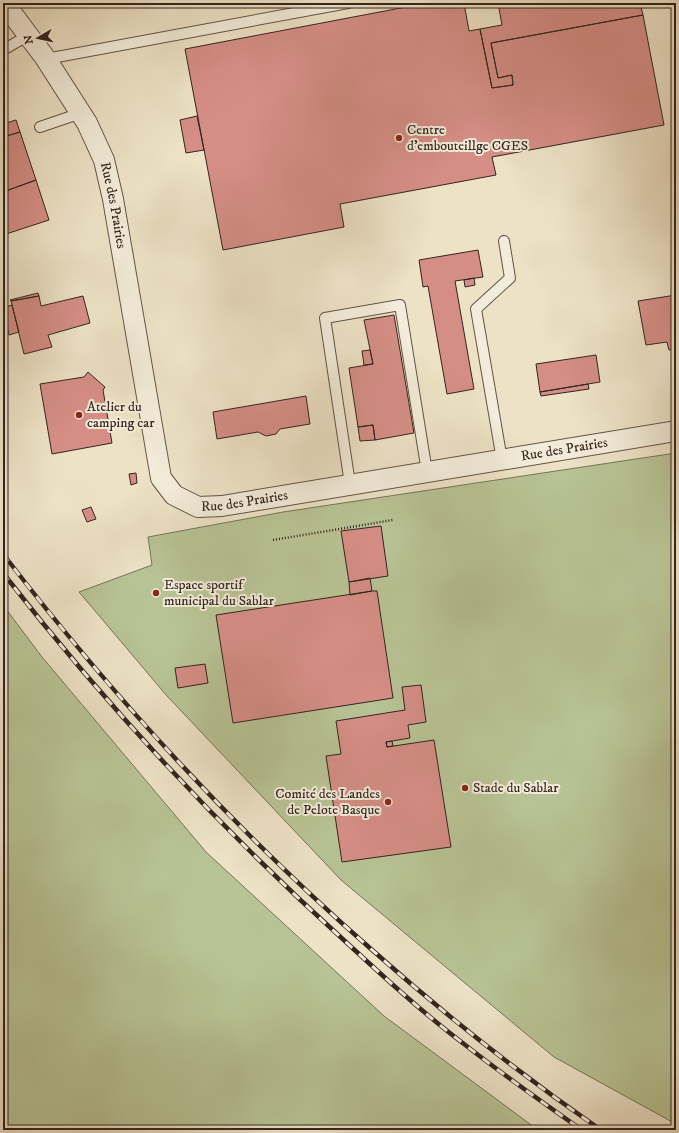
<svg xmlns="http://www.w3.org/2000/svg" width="679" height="1133" viewBox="0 0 679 1133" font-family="'IM FELL DW Pica',serif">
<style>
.green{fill:#b8c395;stroke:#76745a}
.building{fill:#d58e86;stroke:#33241e}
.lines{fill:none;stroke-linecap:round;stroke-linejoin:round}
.service-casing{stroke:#625448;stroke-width:12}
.minor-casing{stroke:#625448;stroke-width:22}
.path{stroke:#33241e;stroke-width:2.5;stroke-dasharray:1 2;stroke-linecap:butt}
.service{stroke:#f3ecda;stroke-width:10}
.minor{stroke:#f3ecda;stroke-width:20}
.rail-casing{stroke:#33241e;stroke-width:4.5}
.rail{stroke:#f3ecda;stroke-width:3;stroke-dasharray:9;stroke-linecap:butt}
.poi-dot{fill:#8f2418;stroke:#f3ecda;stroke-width:1.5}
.labels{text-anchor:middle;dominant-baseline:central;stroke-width:4;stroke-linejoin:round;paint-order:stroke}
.poi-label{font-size:14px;fill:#33241e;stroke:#f3ecda;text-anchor:start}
.street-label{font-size:14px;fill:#33241e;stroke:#f3ecda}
</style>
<rect width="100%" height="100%" fill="#ede2c6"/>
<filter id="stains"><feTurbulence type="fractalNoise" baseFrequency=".005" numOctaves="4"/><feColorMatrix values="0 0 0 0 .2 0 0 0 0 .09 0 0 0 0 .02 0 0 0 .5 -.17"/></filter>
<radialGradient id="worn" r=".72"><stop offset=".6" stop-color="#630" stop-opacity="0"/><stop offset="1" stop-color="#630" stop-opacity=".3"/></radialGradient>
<path class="green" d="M 676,453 L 676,1124 L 554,1057 L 341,880 L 167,696 L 79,592 L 152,565 L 148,537 L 283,512 Z
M 3,605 L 42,657 L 206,852 L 384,1016 L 538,1130 L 3,1130 Z"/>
<path class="building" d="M 427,3 L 464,3 L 469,31 L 480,29 L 492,88 L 513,85 L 512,75 L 498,78 L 491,43 L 643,15 L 664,125 L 492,157 L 496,175 L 340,204 L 344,227 L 223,250 L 185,49 Z
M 498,3 L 640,3 L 643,15 L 491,43 L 498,78 L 512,75 L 513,85 L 492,88 L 480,29 L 502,25 Z
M 197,116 L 204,150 L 186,153 L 180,120 Z
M 16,120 L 20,132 L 3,137 L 3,124 Z
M 20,132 L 36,180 L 3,192 L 3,137 Z
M 36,180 L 49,220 L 3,235 L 3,192 Z
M 478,250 L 483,277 L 455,281 L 474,389 L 447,394 L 428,286 L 423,287 L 419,260 Z
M 474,278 L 475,285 L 465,287 L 464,280 Z
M 38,293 L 39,296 L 11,301 L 10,300 Z
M 676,295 L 676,349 L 669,350 L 667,342 L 646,345 L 638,301 Z
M 39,296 L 41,306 L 83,296 L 90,323 L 48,335 L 52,347 L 24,354 L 11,301 Z
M 12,305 L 19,332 L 9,335 L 3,308 Z
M 394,315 L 414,433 L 375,440 L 373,425 L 358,427 L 349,368 L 373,364 L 364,320 Z
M 370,350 L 373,364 L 364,365 L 362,351 Z
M 596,355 L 600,382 L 540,392 L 536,364 Z
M 88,372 L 105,387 L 103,390 L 112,443 L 52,454 L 40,384 L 84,377 Z
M 588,384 L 589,389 L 541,396 L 540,392 Z
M 306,396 L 310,424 L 280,429 L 276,434 L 266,436 L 258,432 L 217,439 L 213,412 Z
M 373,425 L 375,440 L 360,441 L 358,427 Z
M 136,473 L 137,483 L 131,485 L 129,474 Z
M 91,507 L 96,519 L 87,522 L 82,510 Z
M 381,526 L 388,576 L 349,582 L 341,531 Z
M 370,578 L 372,591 L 350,595 L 349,582 Z
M 372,591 L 377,591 L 393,698 L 233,723 L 216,615 Z
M 205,664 L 208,683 L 178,688 L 175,668 Z
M 421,685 L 426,722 L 408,725 L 410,738 L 386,742 L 387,747 L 434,740 L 451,847 L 342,862 L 326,756 L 341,754 L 336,721 L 405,710 L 402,687 Z
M 392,741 L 393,746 L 387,747 L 386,742 Z"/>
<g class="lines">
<g class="service-casing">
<path id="service" d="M 3,50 L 29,35
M 46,59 L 348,3
M 40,127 L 81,113
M 502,460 L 476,309 L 510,278 L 504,241
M 350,484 L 325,318 L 400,305 L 427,472"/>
</g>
<g class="minor-casing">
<g id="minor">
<path id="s1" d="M 4,3 L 46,59 L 87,123 L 104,160 L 113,199 L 161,478 L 174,495 L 198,507 L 222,506 L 676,431"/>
</g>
</g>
<path class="path" d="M 273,540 L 393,520"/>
<use href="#service" class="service"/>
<use href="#minor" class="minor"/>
<g class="rail-casing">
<path id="rail" d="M 3,554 C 113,697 235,830 371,949 C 444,1014 521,1075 601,1130
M 3,573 C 107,707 222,830 347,943 C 385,978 423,1013 464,1044 C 502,1074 542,1102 582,1130"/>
</g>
<use href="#rail" class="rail"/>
</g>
<g class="poi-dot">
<circle cx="399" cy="138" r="4"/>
<circle cx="79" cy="415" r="4"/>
<circle cx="156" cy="593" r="4"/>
<circle cx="465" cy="788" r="4"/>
<circle cx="388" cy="802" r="4"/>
</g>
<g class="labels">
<g class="poi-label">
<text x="407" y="130">Centre<tspan x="407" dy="16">d'embouteillge CGES</tspan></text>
<text x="87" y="407">Atelier du<tspan x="87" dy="16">camping car</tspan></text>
<text x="164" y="585">Espace sportif<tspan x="164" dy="16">municipal du Sablar</tspan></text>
<text x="473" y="788">Stade du Sablar</text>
<text x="380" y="794" text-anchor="end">Comité des Landes<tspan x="380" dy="16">de Pelote Basque</tspan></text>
</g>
<g class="street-label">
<text stroke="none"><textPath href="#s1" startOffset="233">Rue des Prairies</textPath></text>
<text stroke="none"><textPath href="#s1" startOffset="929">Rue des Prairies</textPath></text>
<text stroke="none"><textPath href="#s1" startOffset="605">Rue des Prairies</textPath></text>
</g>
</g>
<rect width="679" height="1133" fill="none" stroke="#ede2c6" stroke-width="16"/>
<rect x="4" y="4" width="671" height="1125" fill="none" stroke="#33241e" stroke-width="2"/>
<rect x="8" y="8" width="663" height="1117" fill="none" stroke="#33241e"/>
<g transform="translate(38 38) rotate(261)" stroke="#f3ecda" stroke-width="3" paint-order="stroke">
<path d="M0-3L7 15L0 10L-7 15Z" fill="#33241e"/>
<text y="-6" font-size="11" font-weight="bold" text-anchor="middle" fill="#33241e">N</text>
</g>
<rect width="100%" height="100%" filter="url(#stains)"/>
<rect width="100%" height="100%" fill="url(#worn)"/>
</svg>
